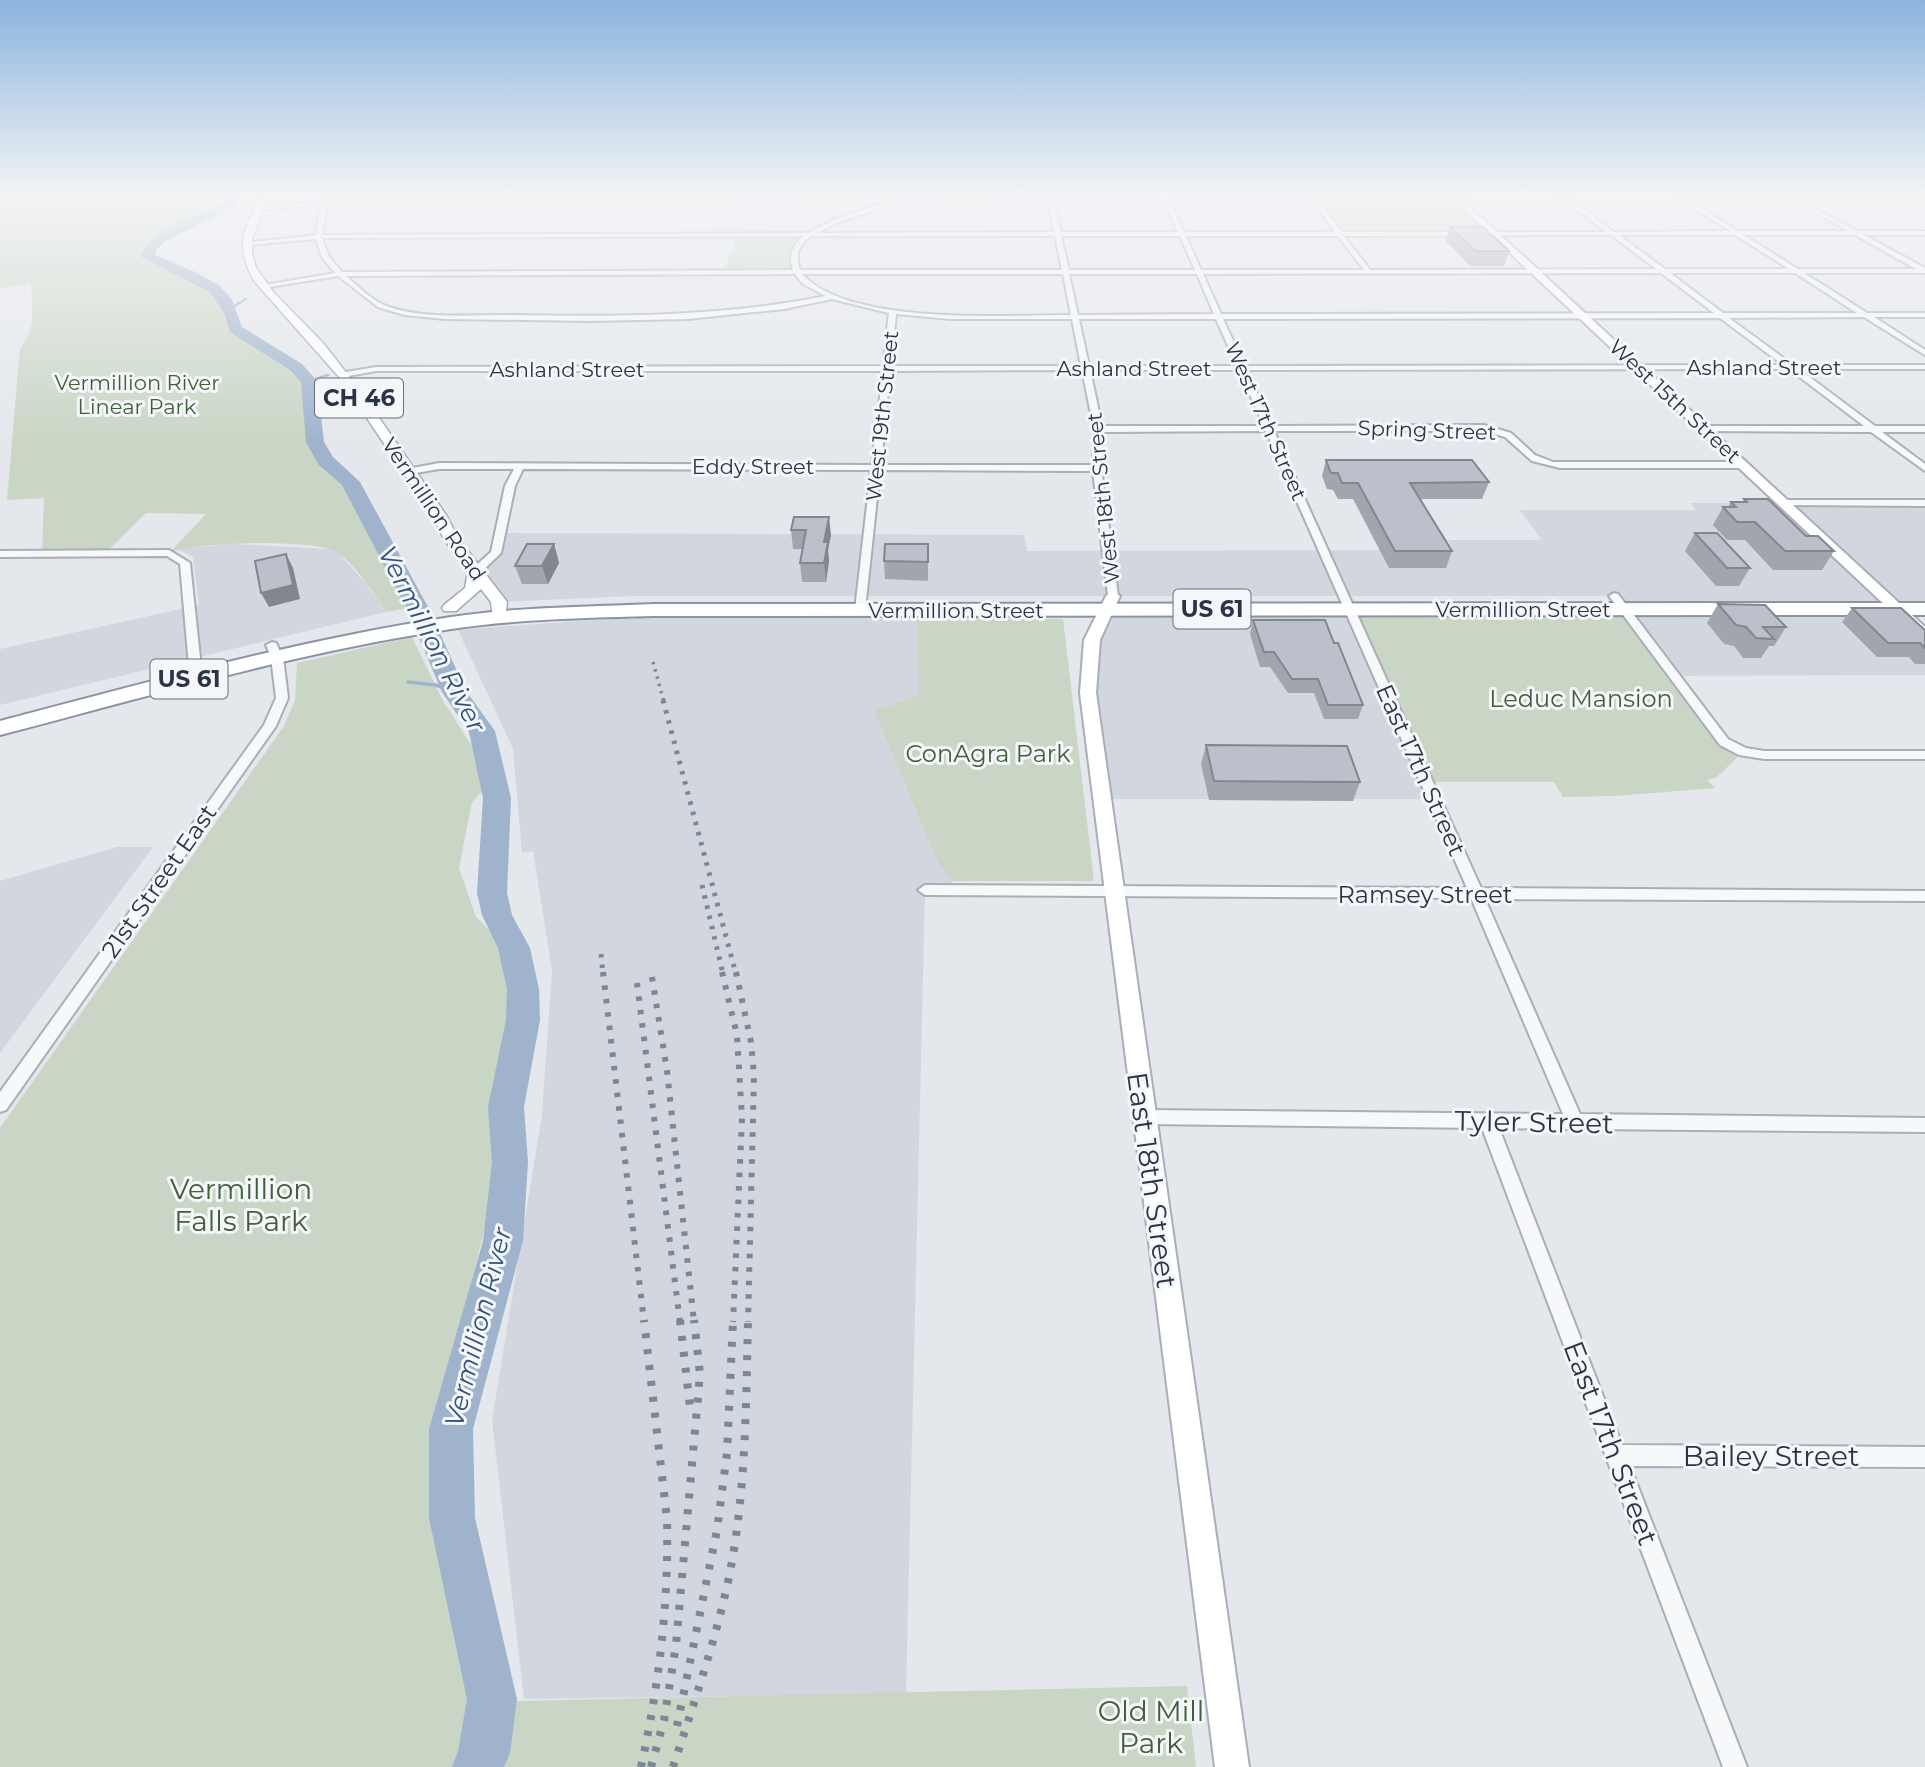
<svg xmlns="http://www.w3.org/2000/svg" width="1925" height="1767" viewBox="0 0 1925 1767" font-family="Montserrat,sans-serif">
<style>
.built{fill:#d2d6de}
.green{fill:#c9d6c5}
.lines{fill:none;stroke-linecap:round;stroke-linejoin:round}
.stream-far1{stroke:#9fb4cc;stroke-width:2.5}
.stream{stroke:#9fb4cc;stroke-width:3.5}
.river{fill:#9fb4cc;fill-rule:evenodd}
.street-casing{stroke:#a9aeb7;stroke-width:4}
.secondary-casing{stroke:#a9aeb7;stroke-width:4}
.primary-casing{stroke:#a3abb8;stroke-width:3}
.highway-casing{stroke:#8b94a3;stroke-width:4}
.street{fill:#f7f8fa;fill-rule:evenodd}
.secondary{fill:#fff;fill-rule:evenodd}
.primary{fill:#fff;fill-rule:evenodd}
.highway{fill:#fff;fill-rule:evenodd}
.rail-far3{stroke:#7d8696;stroke-width:3.5;stroke-dasharray:2.5 5;stroke-linecap:butt}
.rail-far2{stroke:#7d8696;stroke-width:5;stroke-dasharray:3.5 7;stroke-linecap:butt}
.rail-far1{stroke:#7d8696;stroke-width:6;stroke-dasharray:4.5 9;stroke-linecap:butt}
.rail{stroke:#7d8696;stroke-width:8;stroke-dasharray:5 11;stroke-linecap:butt}
.wall{fill:#a1a5ae}
.shaded-wall{fill:#83868d}
.building{fill:#bbc0ca;stroke:#83868d;stroke-width:2}
.labels{text-anchor:middle;dominant-baseline:central;stroke-width:6;stroke-linejoin:round;paint-order:stroke}
.far-street-label{font-size:21px;fill:#2b3445;stroke:#f4f6f9}
.far-park-label{font-size:21px;fill:#3f6138;stroke:#f4f6f9}
.shield{fill:#f4f6f9;stroke:#676e7b;stroke-width:2}
.shield-label{font-size:23px;font-weight:bold;fill:#2b3445}
.park-label{font-size:24px;fill:#3f6138;stroke:#f4f6f9}
.street-label{font-size:24px;fill:#2b3445;stroke:#f4f6f9}
.water-label{font-size:26px;font-style:italic;fill:#34527a;stroke:#f4f6f9}
.near-street-label{font-size:28px;fill:#2b3445;stroke:#f4f6f9}
.near-park-label{font-size:28px;fill:#3f6138;stroke:#f4f6f9}
</style>
<rect width="100%" height="100%" fill="#e4e7ec"/>
<path class="built" d="M 1690,503 L 1925,503 L 1925,609 L 1898,609 L 1925,635 L 1925,675 L 1676,676 L 1614,596 L 634,596 L 499,602 L 475,572 L 496,553 L 499,533 L 1024,535 L 1027,551 L 1453,550 L 1448,540 L 1542,540 L 1520,510 L 1696,510 Z
M 232,544 L 330,549 L 338,553 L 365,582 L 386,612 L 0,705 L 0,649 L 199,605 L 193,557 L 178,549 Z
M 1349,609 L 1435,799 L 1103,799 L 1088,693 L 1105,610 Z
M 645,616 L 917,617 L 920,695 L 874,711 L 939,865 L 959,890 L 925,891 L 906,1694 L 524,1699 L 492,1420 L 542,1115 L 552,970 L 533,851 L 522,853 L 513,749 L 458,630 Z
M 117,847 L 153,847 L 0,1053 L 0,881 Z"/>
<path class="green" d="M 0,194 L 230,194 L 232,203 L 225,208 L 161,238 L 149,249 L 148,257 C 184,275 230,280 235,329 L 270,353 L 296,367 L 309,381 L 315,442 L 325,460 L 350,482 L 417,607 L 386,612 C 373,592 355,563 334,551 C 312,539 193,542 169,553 L 206,514 L 146,513 L 105,553 L 42,553 L 44,498 L 7,500 L 20,348 C 37,329 32,306 31,283 L 0,288 Z
M 1310,194 L 1451,194 L 1494,234 L 1340,233 Z
M 738,234 L 810,234 L 797,247 L 797,272 L 723,272 Z
M 1349,609 L 1625,609 L 1724,742 L 1743,752 L 1717,777 L 1707,780 L 1715,788 L 1615,796 L 1563,797 L 1554,782 L 1427,782 Z
M 917,617 L 1063,619 L 1094,881 L 951,881 L 939,865 L 874,711 L 919,695 Z
M 412,637 L 443,701 L 474,749 L 484,790 L 472,802 L 459,868 L 476,917 L 505,945 L 516,984 L 497,1120 L 500,1166 L 433,1438 L 471,1702 L 1187,1686 L 1196,1767 L 0,1767 L 0,1128 L 284,726 L 295,700 L 297,663 Z"/>
<g class="lines">
<path class="stream-far1" d="M 231,308 L 246,299
M 309,381 L 328,375"/>
<path class="stream" d="M 408,682 L 436,685 L 454,692"/>
<path class="river" d="M 224,194 L 236,194 L 236,206 L 166,241 L 156,250 L 155,255 L 195,272 L 220,286 L 232,300 L 242,327 L 302,364 L 317,381 L 324,442 L 333,457 L 360,482 L 428,607 L 466,691 L 495,731 L 511,798 L 507,893 L 512,915 L 530,948 L 539,989 L 540,1020 L 524,1107 L 528,1162 L 523,1241 L 473,1429 L 475,1518 L 517,1699 L 510,1753 L 504,1767 L 452,1767 L 458,1751 L 467,1699 L 429,1518 L 429,1429 L 483,1241 L 492,1162 L 488,1107 L 506,1020 L 507,989 L 498,948 L 482,915 L 477,893 L 483,798 L 469,732 L 442,692 L 406,607 L 342,485 L 318,464 L 306,442 L 301,382 L 290,370 L 230,332 L 224,313 L 210,292 L 141,257 C 145,232 199,215 221,205 L 226,202 Z"/>
<g class="street-casing">
<path id="street" d="M 327,194 L 330,196 L 328,201 L 1048,199 L 1050,194 L 1053,199 L 1163,199 L 1161,194 L 1167,194 L 1169,199 L 1310,198 L 1307,194 L 1313,194 L 1342,232 L 1606,232 L 1557,194 L 1564,194 L 1614,232 L 1730,231 L 1672,194 L 1679,194 L 1687,199 L 1916,200 L 1914,203 L 1805,203 L 1857,231 L 1925,231 L 1925,235 L 1864,235 L 1925,268 L 1925,273 L 1804,273 L 1867,313 L 1925,313 L 1925,317 L 1874,317 L 1925,350 L 1925,355 L 1864,317 L 1729,318 L 1793,365 L 1925,365 L 1925,369 L 1799,369 L 1875,426 L 1925,426 L 1925,432 L 1882,432 L 1925,464 L 1925,471 L 1871,432 L 1702,431 L 1702,427 L 1705,426 L 1864,426 L 1789,369 L 1247,370 L 1272,426 L 1484,425 L 1511,433 L 1535,455 L 1553,462 L 1744,462 L 1748,465 L 1744,468 L 1560,468 L 1532,461 L 1505,437 L 1484,431 L 1274,431 L 1481,888 L 1925,891 L 1925,901 L 1485,899 L 1580,1114 L 1925,1118 L 1925,1132 L 1582,1129 L 1576,1131 L 1570,1129 L 1499,1128 L 1622,1445 L 1925,1447 L 1925,1467 L 1630,1466 L 1747,1767 L 1723,1767 L 1482,1128 L 1143,1124 L 1137,1122 L 1135,1117 L 1137,1112 L 1143,1110 L 1563,1114 L 1471,898 L 925,895 L 918,890 L 925,885 L 1467,888 L 1266,431 L 1102,432 L 1101,468 L 1118,596 L 1113,599 L 1108,596 L 1093,471 L 880,470 L 865,610 L 860,613 L 855,610 L 871,470 L 523,469 L 515,486 L 501,553 L 479,574 L 471,574 L 471,570 L 491,552 L 505,486 L 514,469 L 439,469 L 410,474 L 407,473 L 407,469 L 439,463 L 872,465 L 883,371 L 376,371 L 343,377 L 340,377 L 340,373 L 376,367 L 883,366 L 889,313 L 832,299 L 784,309 L 688,319 L 591,321 L 445,319 L 404,315 L 378,307 L 338,276 L 263,288 L 265,285 L 335,273 L 322,257 L 316,239 L 247,245 L 244,243 L 316,235 L 321,205 L 259,210 L 256,208 L 322,202 ZM 1048,202 L 1054,232 L 817,233 L 839,222 L 887,206 L 885,203 L 835,219 L 808,233 L 322,235 L 327,205 L 345,204 ZM 1054,202 L 1165,202 L 1178,232 L 1061,232 ZM 1170,202 L 1313,202 L 1335,232 L 1184,232 ZM 1693,203 L 1798,203 L 1849,231 L 1738,231 ZM 1611,235 L 1656,269 L 1370,270 L 1344,236 ZM 1619,235 L 1735,235 L 1789,269 L 1665,269 ZM 1744,235 L 1855,235 L 1916,269 L 1798,269 ZM 803,236 C 792,247 788,256 793,270 L 342,272 L 329,257 L 322,238 ZM 811,236 L 1055,236 L 1062,270 L 800,270 C 795,255 798,246 811,236 ZM 1061,236 L 1180,236 L 1195,270 L 1069,270 ZM 1186,236 L 1338,236 L 1364,270 L 1201,270 ZM 1661,273 L 1714,313 L 1221,314 L 1203,274 ZM 1670,273 L 1795,273 L 1857,313 L 1723,313 ZM 795,274 L 803,284 L 826,296 C 720,317 614,317 506,315 C 468,315 425,319 389,307 C 372,301 359,287 346,276 ZM 802,274 L 1063,274 L 1071,315 C 1005,315 849,326 802,274 ZM 1069,274 L 1197,274 L 1214,314 L 1078,315 ZM 896,314 L 950,319 L 1072,319 L 1081,366 L 891,366 ZM 1720,318 L 1783,365 L 1245,366 L 1223,319 ZM 1079,319 L 1216,319 L 1237,366 L 1089,366 ZM 1082,370 L 1094,429 L 1093,465 L 881,465 L 890,371 ZM 1090,370 L 1239,370 L 1264,426 L 1102,426 Z
M 1785,500 L 1925,500 L 1925,506 L 1782,505 L 1780,503 Z
M 169,550 L 190,563 L 202,677 L 196,680 L 190,677 L 180,564 L 167,556 L 0,557 L 0,551 Z
M 1614,593 L 1618,594 L 1728,739 L 1746,748 L 1764,751 L 1925,751 L 1925,759 L 1764,759 L 1739,755 L 1720,745 L 1609,596 Z
M 272,642 L 276,643 L 283,657 L 288,698 L 276,726 L 6,1110 L 0,1112 L 0,1092 L 264,725 L 276,698 L 271,657 L 266,645 Z"/>
</g>
<g class="secondary-casing">
<path id="secondary" d="M 1447,194 L 1456,194 L 1925,627 L 1925,640 L 1920,638 Z
M 1113,592 L 1120,596 L 1100,640 L 1096,693 L 1249,1767 L 1215,1767 L 1080,693 L 1084,640 L 1106,596 Z"/>
</g>
<g class="primary-casing">
<path id="primary" d="M 263,194 L 271,194 L 252,238 L 252,254 L 256,268 L 274,293 L 323,343 L 362,393 L 446,515 L 458,538 L 507,602 L 505,621 L 493,621 L 491,602 L 481,589 L 456,611 L 444,611 L 442,608 L 444,605 L 465,588 L 468,571 L 444,539 L 432,515 L 340,378 L 255,282 C 234,246 243,228 263,194 Z"/>
</g>
<g class="highway-casing">
<path id="highway" d="M 1925,603 L 1925,615 L 653,616 C 586,618 518,619 451,629 C 298,652 149,696 0,735 L 0,721 C 149,682 298,640 451,617 C 518,607 586,607 653,604 Z"/>
</g>
<use href="#street" class="street"/>
<use href="#secondary" class="secondary"/>
<use href="#primary" class="primary"/>
<use href="#highway" class="highway"/>
<path class="rail-far3" d="M 653,662 L 664,702"/>
<path class="rail-far2" d="M 663,700 L 736,974
M 702,885 L 723,974
M 601,954 L 603,974"/>
<path class="rail-far1" d="M 603,972 L 644,1322
M 722,972 L 737,1035 L 742,1118 L 733,1322
M 736,972 L 751,1042 L 754,1076 L 748,1322
M 652,977 L 667,1071 L 694,1322
M 637,983 L 680,1322"/>
<path class="rail" d="M 680,1320 L 690,1407
M 677,1726 L 717,1530 L 727,1453 L 733,1320
M 641,1767 C 659,1685 669,1603 667,1519 L 644,1320
M 651,1767 L 664,1720 L 676,1645 L 700,1374 L 694,1320
M 673,1767 C 693,1706 714,1645 728,1582 C 746,1496 746,1407 748,1320"/>
</g>
<path class="wall" d="M 1450,227 L 1509,251 L 1504,266 L 1470,266 L 1446,241 Z
M 1326,460 L 1489,482 L 1482,499 L 1420,499 L 1452,551 L 1446,568 L 1389,568 L 1353,499 L 1338,499 L 1333,490 L 1327,489 L 1322,476 Z
M 1744,499 L 1834,551 L 1822,570 L 1773,570 L 1745,540 L 1727,540 L 1713,525 L 1723,507 L 1728,507 L 1731,502 L 1743,502 Z
M 794,517 L 831,535 L 828,550 L 829,561 L 826,582 L 802,582 L 800,563 L 803,549 L 793,549 L 791,530 Z
M 1695,533 L 1750,568 L 1739,586 L 1716,586 L 1685,551 Z
M 554,544 L 559,563 L 548,584 L 522,584 L 515,566 Z
M 928,544 L 928,581 L 885,579 L 884,561 Z
M 1718,604 L 1786,627 L 1774,646 L 1769,646 L 1761,658 L 1743,658 L 1734,646 L 1724,644 L 1707,623 Z
M 1852,608 L 1925,630 L 1925,664 L 1915,664 L 1909,657 L 1877,657 L 1842,622 Z
M 1253,620 L 1334,643 L 1363,705 L 1358,719 L 1324,719 L 1314,693 L 1288,693 L 1270,667 L 1260,667 L 1250,634 Z
M 1206,745 L 1360,782 L 1353,801 L 1209,800 L 1201,764 Z"/>
<path class="shaded-wall" d="M 829,517 L 831,535 L 828,550 L 829,561 L 826,582 L 824,563 L 824,542 Z
M 554,544 L 559,563 L 548,584 L 542,566 Z
M 286,554 L 293,568 L 300,599 L 269,607 L 261,593 Z"/>
<path class="building" d="M 1450,227 L 1483,227 L 1509,251 L 1475,251 Z
M 1326,460 L 1472,460 L 1489,482 L 1410,483 L 1452,551 L 1395,551 L 1358,483 L 1342,483 L 1338,473 L 1331,473 Z
M 1744,499 L 1768,499 L 1806,536 L 1818,536 L 1834,551 L 1785,551 L 1755,522 L 1737,522 L 1723,507 L 1736,507 L 1731,502 L 1747,502 Z
M 794,517 L 829,517 L 824,542 L 828,542 L 824,563 L 800,563 L 806,530 L 791,530 Z
M 1695,533 L 1717,533 L 1750,568 L 1727,568 Z
M 527,544 L 554,544 L 542,566 L 515,566 Z
M 885,544 L 928,544 L 928,562 L 884,561 Z
M 286,554 L 293,585 L 261,593 L 255,561 Z
M 1718,604 L 1765,605 L 1786,627 L 1763,627 L 1774,639 L 1756,638 L 1746,627 L 1736,625 Z
M 1852,608 L 1901,608 L 1925,630 L 1925,648 L 1920,643 L 1888,643 Z
M 1253,620 L 1325,620 L 1334,643 L 1338,643 L 1363,705 L 1328,705 L 1318,679 L 1292,679 L 1274,652 L 1264,652 Z
M 1206,745 L 1347,746 L 1360,782 L 1214,781 Z"/>
<linearGradient id="sky" x2="0" y2="1"><stop stop-color="#8bb4dd"/><stop offset="0.44" stop-color="#f3f4f6"/><stop offset="1" stop-color="#f3f4f6" stop-opacity="0"/></linearGradient>
<rect width="1925" height="442" fill="url(#sky)"/>
<g class="labels">
<g class="far-street-label">
<text x="1764" y="367">Ashland Street</text>
<text x="1134" y="368">Ashland Street</text>
<text x="567" y="369">Ashland Street</text>
<text transform="translate(1675 401) rotate(43)">West 15th Street</text>
<text transform="translate(882 416) rotate(-84)">West 19th Street</text>
<text transform="translate(1266 421) rotate(66)">West 17th Street</text>
<text transform="translate(1427 430) rotate(2)">Spring Street</text>
<text x="753" y="466">Eddy Street</text>
<text transform="translate(1103 498) rotate(-96)">West 18th Street</text>
<text transform="translate(434 509) rotate(56)">Vermillion Road</text>
<text x="1523" y="609">Vermillion Street</text>
<text x="956" y="610">Vermillion Street</text>
</g>
<g class="far-park-label">
<text x="137" y="382">Vermillion River<tspan x="137" dy="24">Linear Park</tspan></text>
</g>
<g class="shield">
<rect x="315" y="378.5" width="88" height="39" rx="5"/>
<rect x="1173.5" y="589.5" width="77" height="39" rx="5"/>
<rect x="150.5" y="659.5" width="77" height="39" rx="5"/>
</g>
<g class="shield-label">
<text x="359" y="398">CH 46</text>
<text x="1212" y="609">US 61</text>
<text x="189" y="679">US 61</text>
</g>
<g class="park-label">
<text x="1581" y="698">Leduc Mansion</text>
<text x="988" y="753">ConAgra Park</text>
</g>
<g class="street-label">
<text transform="translate(1421 770) rotate(66)">East 17th Street</text>
<text transform="translate(159 881) rotate(-55)">21st Street East</text>
<text x="1425" y="894">Ramsey Street</text>
</g>
<g class="water-label">
<text transform="translate(432 639) rotate(63)">Vermillion River</text>
<text transform="translate(478 1327) rotate(-76)">Vermillion River</text>
</g>
<g class="near-street-label">
<text transform="translate(1534 1122) rotate(1)">Tyler Street</text>
<text transform="translate(1152 1180) rotate(82)">East 18th Street</text>
<text transform="translate(1611 1443) rotate(69)">East 17th Street</text>
<text x="1771" y="1456">Bailey Street</text>
</g>
<g class="near-park-label">
<text x="241" y="1189">Vermillion<tspan x="241" dy="32">Falls Park</tspan></text>
<text x="1151" y="1711">Old Mill<tspan x="1151" dy="32">Park</tspan></text>
</g>
</g>
</svg>
